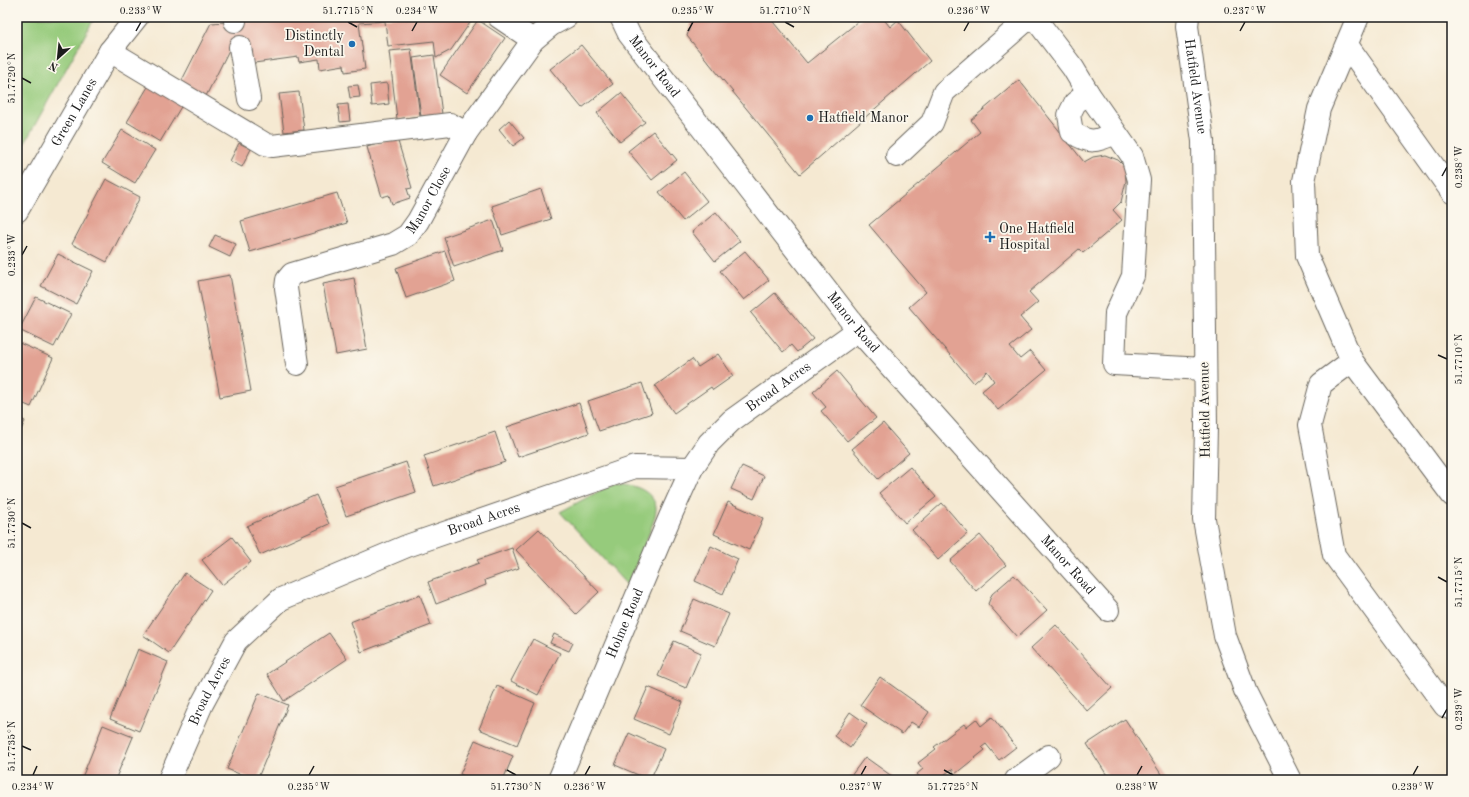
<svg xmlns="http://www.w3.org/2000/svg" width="1469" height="797" viewBox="0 0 1469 797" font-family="'Old Standard TT',serif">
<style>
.green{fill:#96cb7c;stroke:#59744c}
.building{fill:#e2a293}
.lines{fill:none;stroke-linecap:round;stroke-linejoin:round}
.minor-casing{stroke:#68645c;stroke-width:24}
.minor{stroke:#fff;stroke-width:22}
.ticks{fill:none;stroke:#1c1c1c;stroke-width:1.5}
.poi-dot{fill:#1f6fb2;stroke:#fbf7ec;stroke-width:1.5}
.labels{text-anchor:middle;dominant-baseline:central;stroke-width:3.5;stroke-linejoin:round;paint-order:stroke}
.poi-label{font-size:14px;fill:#1c1c1c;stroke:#fbf7ec;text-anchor:start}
.street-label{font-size:14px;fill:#1c1c1c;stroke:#fbf7ec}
.neatline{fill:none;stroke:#1c1c1c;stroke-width:1.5}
.ticks-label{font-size:10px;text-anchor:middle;fill:#1c1c1c}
</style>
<rect width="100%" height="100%" fill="#fbf7ec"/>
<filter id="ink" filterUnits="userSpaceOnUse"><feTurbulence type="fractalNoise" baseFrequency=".025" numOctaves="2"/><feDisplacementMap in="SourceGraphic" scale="8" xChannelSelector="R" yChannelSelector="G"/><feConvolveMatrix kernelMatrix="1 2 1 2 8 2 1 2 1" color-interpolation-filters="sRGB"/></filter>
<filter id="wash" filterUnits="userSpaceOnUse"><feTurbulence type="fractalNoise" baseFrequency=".012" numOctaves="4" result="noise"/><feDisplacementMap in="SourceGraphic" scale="16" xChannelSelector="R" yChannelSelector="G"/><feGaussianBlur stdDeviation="0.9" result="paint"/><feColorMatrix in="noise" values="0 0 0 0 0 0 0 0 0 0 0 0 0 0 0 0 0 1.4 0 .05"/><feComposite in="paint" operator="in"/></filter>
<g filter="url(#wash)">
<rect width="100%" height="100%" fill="#f5e9d2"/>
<path class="green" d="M 17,17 L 95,17 L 17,157 Z
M 614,483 C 629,484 652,488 656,507 C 658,519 633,570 627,585 L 560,512 Z"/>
<g id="blocks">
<path class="building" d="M 240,17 L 474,17 L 451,50 L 436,58 L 434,41 L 388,46 L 385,21 L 359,23 L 365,69 L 345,72 L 344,65 L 320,69 L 319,59 L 299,62 L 298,57 L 247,64 L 230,48 L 203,102 L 178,88 L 211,23 L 241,21 Z
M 693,17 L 769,17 L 807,63 L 864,17 L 882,17 L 890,27 L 898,20 L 930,61 L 800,174 L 687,36 Z
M 478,20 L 505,38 L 467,93 L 440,75 Z
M 581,45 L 613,84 L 582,108 L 550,69 Z
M 411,49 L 420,116 L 397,119 L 389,51 Z
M 434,55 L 442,114 L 421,116 L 413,58 Z
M 152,80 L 185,100 L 160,142 L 127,122 Z
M 1019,80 L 1084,162 L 1093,157 L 1105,155 L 1118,160 L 1125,167 L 1126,181 L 1121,202 L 1113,210 L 1122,220 L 1083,253 L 1079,249 L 1029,292 L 1038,302 L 1020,317 L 1031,330 L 1010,347 L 1020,359 L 1030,351 L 1046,370 L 998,410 L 982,391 L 994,381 L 987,371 L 974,383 L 909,307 L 926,292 L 869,225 L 980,132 L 971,120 Z
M 387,83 L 389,104 L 372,106 L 370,85 Z
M 358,85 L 360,97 L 350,98 L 348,86 Z
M 299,92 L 304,130 L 284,132 L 279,94 Z
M 621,93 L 645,122 L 620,142 L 597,113 Z
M 348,104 L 350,121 L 340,122 L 338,105 Z
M 509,120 L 524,138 L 513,146 L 499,129 Z
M 122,130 L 155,150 L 135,183 L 102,163 Z
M 653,131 L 677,160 L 652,180 L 628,151 Z
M 397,138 L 412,188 L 407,189 L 410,198 L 392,204 L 389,195 L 382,197 L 367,147 Z
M 239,143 L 251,149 L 242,167 L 230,161 Z
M 684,172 L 707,201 L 683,221 L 659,192 Z
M 106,179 L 140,197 L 107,262 L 72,244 Z
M 541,189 L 551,219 L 502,235 L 492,206 Z
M 337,193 L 347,223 L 250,252 L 241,221 Z
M 716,212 L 740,241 L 715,261 L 692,232 Z
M 493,220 L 503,250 L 454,267 L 444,237 Z
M 215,235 L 236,244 L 230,257 L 209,247 Z
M 445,251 L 455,281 L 406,298 L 396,268 Z
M 745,251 L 769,280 L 744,300 L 720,271 Z
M 58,254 L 93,271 L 76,304 L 41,286 Z
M 230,275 L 251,391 L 220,397 L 198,281 Z
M 354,278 L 367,349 L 336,355 L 323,284 Z
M 775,293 L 813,339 L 797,352 L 791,345 L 783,352 L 751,313 Z
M 36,297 L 71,314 L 54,347 L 19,330 Z
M 17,342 L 53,358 L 31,407 L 17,401 Z
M 718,354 L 733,376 L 713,390 L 711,387 L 674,413 L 655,386 L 692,359 L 698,367 Z
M 837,371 L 876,418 L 847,441 L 821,411 L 826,407 L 813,392 Z
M 642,383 L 652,413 L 599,431 L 588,401 Z
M 579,403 L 589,433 L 518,457 L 507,427 Z
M 17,417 L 25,421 L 17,439 Z
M 883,423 L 909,453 L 878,479 L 852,449 Z
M 495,432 L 505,462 L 434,486 L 424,456 Z
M 406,462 L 416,492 L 346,516 L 335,486 Z
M 742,466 L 764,476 L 754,499 L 731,489 Z
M 910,467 L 936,497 L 905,523 L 879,493 Z
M 316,495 L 329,524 L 260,555 L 247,526 Z
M 728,502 L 763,518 L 749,550 L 714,534 Z
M 942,503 L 968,533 L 938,560 L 912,530 Z
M 539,529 L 599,592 L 576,614 L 516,550 Z
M 980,535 L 1006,565 L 976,591 L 950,561 Z
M 232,537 L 251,562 L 222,585 L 202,560 Z
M 711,546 L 738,559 L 723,594 L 695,581 Z
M 512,548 L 519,568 L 485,580 L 486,585 L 436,604 L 428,582 L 479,563 L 477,560 Z
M 185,573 L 211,590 L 169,653 L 143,635 Z
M 1014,575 L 1047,610 L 1017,637 L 988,604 L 992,594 Z
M 420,595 L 431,625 L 361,652 L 350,622 Z
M 694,599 L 729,614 L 715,646 L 680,631 Z
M 1056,625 L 1112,688 L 1087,711 L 1031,648 Z
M 329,633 L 347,659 L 284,701 L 267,674 Z
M 554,634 L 573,643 L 569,651 L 550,643 Z
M 533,639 L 560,653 L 538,695 L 511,681 Z
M 674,641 L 701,653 L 686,688 L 658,676 Z
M 138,649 L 168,662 L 139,731 L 110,719 Z
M 880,677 L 929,712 L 919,727 L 911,722 L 902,734 L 860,705 Z
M 497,686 L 535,703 L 517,745 L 479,729 Z
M 648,687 L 683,702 L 669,734 L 634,719 Z
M 259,693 L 288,705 L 257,780 L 254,780 L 227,769 Z
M 850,712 L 867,724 L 850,748 L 834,736 Z
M 992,717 L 1016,747 L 999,760 L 986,744 L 982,747 L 985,750 L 955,774 L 952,769 L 945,774 L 949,780 L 922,780 L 917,774 L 923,769 L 918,763 L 936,749 L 934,747 L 964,724 L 966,727 L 976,719 L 981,726 Z
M 1125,719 L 1151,759 L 1165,780 L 1110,780 L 1087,744 Z
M 103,725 L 133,737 L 115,780 L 81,780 Z
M 629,733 L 664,749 L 650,780 L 615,765 Z
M 475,740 L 513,756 L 503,780 L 472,780 L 460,774 Z
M 865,757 L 893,777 L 891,780 L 848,780 Z"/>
</g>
</g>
<g filter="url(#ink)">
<use href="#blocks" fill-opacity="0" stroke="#68645c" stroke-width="1"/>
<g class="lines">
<g class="minor-casing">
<g id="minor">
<path d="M 235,17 L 235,21"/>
<path d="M 499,17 L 533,40"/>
<path id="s1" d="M 621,17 L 629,34 L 858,330 L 1108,610"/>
<path d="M 1034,17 L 1073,68 L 1088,93 L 1132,156 L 1139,180 L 1133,276 L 1116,313 L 1114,364 L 1204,369"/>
<path id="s2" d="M 1188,17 L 1187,26 L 1203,141 L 1206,427 L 1204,519 L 1225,636 L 1246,693 L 1290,780"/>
<path d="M 1358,17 L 1319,109 L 1304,181 L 1307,256 L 1352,361 L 1452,495"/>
<path d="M 1347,45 L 1452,192"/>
<path d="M 240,47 L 249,99"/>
<path d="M 110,51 L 265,144 L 272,146 L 450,124 L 466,133"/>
<path d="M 1088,93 L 1075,103 L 1069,115 L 1072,132 C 1089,144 1096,142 1115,133"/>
<path d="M 897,156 L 932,123 L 944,92 L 1030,17"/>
<path id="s3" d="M 17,211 L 110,51 L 137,17"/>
<path d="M 1352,361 L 1321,384 L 1310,425 L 1334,555 L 1445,706 L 1452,709"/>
<path id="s4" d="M 297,364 L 286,288 L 287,280 L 292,274 L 393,244 L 408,235 L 418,221 L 466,133 L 533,40 L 551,25 L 566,17"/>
<path id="s5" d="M 169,780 L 202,704 L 236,641 L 281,599 L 407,546 L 635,467 L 692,468"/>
<path id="s6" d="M 559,780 L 670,517 L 692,468 L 709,443 L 731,421 L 858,330"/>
<path d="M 1016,780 L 1049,756"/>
</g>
</g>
<use href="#minor" class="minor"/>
</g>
</g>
<path class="ticks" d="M 348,22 L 357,27M 785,22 L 794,27M 136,31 L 141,22M 412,31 L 417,22M 688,31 L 693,22M 964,31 L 969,22M 1240,31 L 1245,22M 22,78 L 31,83M 1442,176 L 1447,167M 22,255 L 27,246M 1438,355 L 1447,359M 22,523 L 31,528M 1438,577 L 1447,582M 1442,718 L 1447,709M 22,746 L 31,750M 507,770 L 516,775M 944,770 L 953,775M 33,775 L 37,766M 309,775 L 314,766M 585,775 L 590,766M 861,775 L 866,766M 1137,775 L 1142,766M 1413,775 L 1418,766"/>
<g class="poi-dot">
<circle cx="352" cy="44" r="4"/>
<circle cx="810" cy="118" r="4"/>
<path d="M988 231h4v4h4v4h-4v4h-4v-4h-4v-4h4z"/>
</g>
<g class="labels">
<g class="poi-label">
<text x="344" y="36" text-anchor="end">Distinctly<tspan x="344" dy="16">Dental</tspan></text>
<text x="818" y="118">Hatfield Manor</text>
<text x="999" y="229">One Hatfield<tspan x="999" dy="16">Hospital</tspan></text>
</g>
<g class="street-label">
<text stroke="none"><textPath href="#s1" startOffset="60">Manor Road</textPath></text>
<text stroke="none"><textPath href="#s2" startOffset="70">Hatfield Avenue</textPath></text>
<text stroke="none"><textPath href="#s3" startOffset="114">Green Lanes</textPath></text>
<text stroke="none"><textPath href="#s4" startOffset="256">Manor Close</textPath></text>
<text stroke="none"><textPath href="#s1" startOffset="384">Manor Road</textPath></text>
<text stroke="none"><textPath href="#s6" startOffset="459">Broad Acres</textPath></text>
<text transform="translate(1205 410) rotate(-91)">Hatfield Avenue</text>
<text stroke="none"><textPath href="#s5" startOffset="434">Broad Acres</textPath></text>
<text stroke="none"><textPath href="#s1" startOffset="708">Manor Road</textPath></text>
<text stroke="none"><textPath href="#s6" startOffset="170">Holme Road</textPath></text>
<text stroke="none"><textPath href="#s5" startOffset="98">Broad Acres</textPath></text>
</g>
</g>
<rect width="1469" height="797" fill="none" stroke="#fbf7ec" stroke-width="44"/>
<g transform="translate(58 58) rotate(207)" stroke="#fbf7ec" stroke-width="3" paint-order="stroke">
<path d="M0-3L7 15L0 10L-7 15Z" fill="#1c1c1c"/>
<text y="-6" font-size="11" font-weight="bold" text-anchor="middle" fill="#1c1c1c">N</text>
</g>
<rect x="22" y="22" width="1425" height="753" class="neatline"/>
<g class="ticks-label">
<text x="141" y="14">0.233°W</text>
<text x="348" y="14">51.7715°N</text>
<text x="417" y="14">0.234°W</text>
<text x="693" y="14">0.235°W</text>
<text x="785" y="14">51.7710°N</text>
<text x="969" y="14">0.236°W</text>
<text x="1245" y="14">0.237°W</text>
<text transform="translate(11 78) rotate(-90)" y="4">51.7720°N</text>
<text transform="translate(1458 167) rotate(-90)" y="4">0.238°W</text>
<text transform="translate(11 255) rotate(-90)" y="4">0.233°W</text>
<text transform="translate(1458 359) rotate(-90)" y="4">51.7710°N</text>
<text transform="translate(11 523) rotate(-90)" y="4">51.7730°N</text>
<text transform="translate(1458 582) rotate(-90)" y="4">51.7715°N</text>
<text transform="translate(1458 709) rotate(-90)" y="4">0.239°W</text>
<text transform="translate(11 746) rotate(-90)" y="4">51.7735°N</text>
<text x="33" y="790">0.234°W</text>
<text x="309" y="790">0.235°W</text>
<text x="516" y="790">51.7730°N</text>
<text x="585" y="790">0.236°W</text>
<text x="861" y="790">0.237°W</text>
<text x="953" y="790">51.7725°N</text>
<text x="1137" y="790">0.238°W</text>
<text x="1413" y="790">0.239°W</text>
</g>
</svg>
